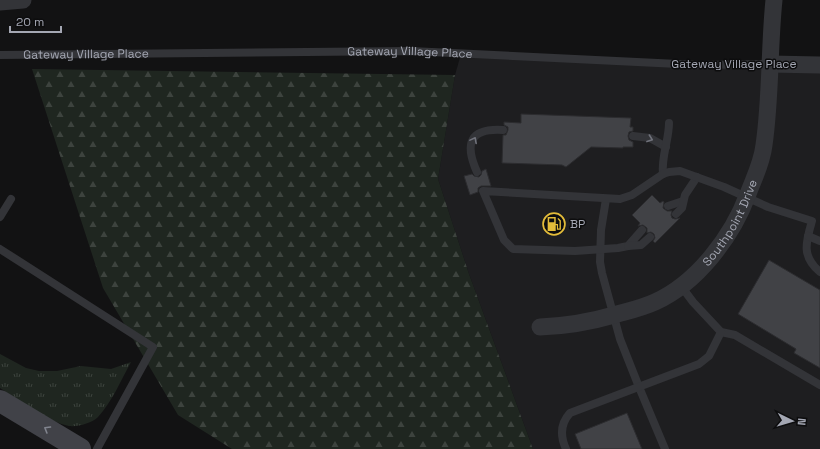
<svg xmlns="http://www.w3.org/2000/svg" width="820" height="449" viewBox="0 0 820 449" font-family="'Space Grotesk',sans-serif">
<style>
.built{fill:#1e1e20}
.grass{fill:url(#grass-tufts)}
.forest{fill:url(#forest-firs)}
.building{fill:#414246;stroke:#2c2c2f}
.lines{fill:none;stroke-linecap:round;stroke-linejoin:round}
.service{stroke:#333438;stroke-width:8}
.minor{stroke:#333438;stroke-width:17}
.secondary{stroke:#414248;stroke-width:22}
.oneway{stroke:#71737c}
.oneway2{stroke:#81848e}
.labels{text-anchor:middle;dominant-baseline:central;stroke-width:3;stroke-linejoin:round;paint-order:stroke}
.street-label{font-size:12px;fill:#a4a7b3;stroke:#0d0d0e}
.poi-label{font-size:12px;fill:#a4a7b3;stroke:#0d0d0e;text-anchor:start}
</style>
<defs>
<pattern id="grass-tufts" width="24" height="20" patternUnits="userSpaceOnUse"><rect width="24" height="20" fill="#1f2620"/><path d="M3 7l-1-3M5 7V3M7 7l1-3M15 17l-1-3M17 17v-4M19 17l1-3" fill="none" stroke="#3d433e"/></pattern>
<pattern id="forest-firs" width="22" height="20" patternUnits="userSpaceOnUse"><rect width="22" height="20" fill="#1f2620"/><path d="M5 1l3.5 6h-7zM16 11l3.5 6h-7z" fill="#3d433e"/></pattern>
</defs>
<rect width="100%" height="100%" fill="#121213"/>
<path class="built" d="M 461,54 L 820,65 L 820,449 L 533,449 L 469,274 L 438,179 L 455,75 Z"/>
<path class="grass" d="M 0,354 L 26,368 L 39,371 L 57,371 L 81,366 L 111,369 L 131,362 C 121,380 112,402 98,417 C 92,423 78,427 69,426 C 49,422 18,399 0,388 Z"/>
<path class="forest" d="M 32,69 L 455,75 L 438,179 L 469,274 L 533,449 L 232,449 L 178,415 L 103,288 Z"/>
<path class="building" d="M 521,114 L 631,118 L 630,127 L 633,127 L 633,131 L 629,132 L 628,136 L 629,140 L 633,142 L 633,147 L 623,147 L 623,148 L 591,147 L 566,167 L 562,165 L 502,163 L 503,135 L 506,135 L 508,130 L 508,127 L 504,125 L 504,122 L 521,123 Z
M 486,169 L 491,186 L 481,186 L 478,188 L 478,192 L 470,195 L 464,176 L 472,174 L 474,176 L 479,177 L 481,175 L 482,171 Z
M 652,195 L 660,203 L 663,201 L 664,202 L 663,208 L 667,211 L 672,211 L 671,215 L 672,218 L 675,219 L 680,218 L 655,243 L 653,241 L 655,238 L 654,234 L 651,232 L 647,233 L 647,228 L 643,225 L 638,226 L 640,223 L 632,215 Z
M 769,260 L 820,290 L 820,368 L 794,353 L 796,349 L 738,314 Z
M 627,413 L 642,449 L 581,449 L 575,434 Z"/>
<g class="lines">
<g class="service">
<path id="s1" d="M 0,55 L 411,51 L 699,65 L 770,64"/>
<path d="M 633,136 L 650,138 L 666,147"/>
<path d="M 477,172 C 464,143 470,128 503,130"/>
<path d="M 663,174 C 661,157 669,140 669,123"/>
<path d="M 606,199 L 601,230 L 600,262 L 602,273 L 620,339 L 639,387 L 665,449"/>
<path d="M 668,206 L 683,201"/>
<path d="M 676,214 L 682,208 L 685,195 L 697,177"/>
<path d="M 0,217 L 11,199"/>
<path d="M 642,230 L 628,246 L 618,248 L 575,251 L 513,249 L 504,240 L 483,191 L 620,199 L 632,195 L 663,174 L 669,172 L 680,171 L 724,187 L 768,207 L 812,221 C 806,242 801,256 820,272"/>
<path d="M 808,236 L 820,241"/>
<path d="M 628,246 L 641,245 L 650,237"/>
<path d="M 0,249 L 153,347 L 97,449"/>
<path d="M 681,286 L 693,302 L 721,332 L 735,335 L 820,385"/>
<path d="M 566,449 C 560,436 560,424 570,413 L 699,364 L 709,356 L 721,332"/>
</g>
<g class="minor">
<path d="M 0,2 L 23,0"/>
<path d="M 770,64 L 820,65"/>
<path id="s2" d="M 540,327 C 565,326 590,322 614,315 C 628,311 642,308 655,302 C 697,283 732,237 748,194 C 754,178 762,163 764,145 C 771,97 769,48 774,0"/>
</g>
<path class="secondary" d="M 0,401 L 80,449"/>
</g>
<defs><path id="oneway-chevron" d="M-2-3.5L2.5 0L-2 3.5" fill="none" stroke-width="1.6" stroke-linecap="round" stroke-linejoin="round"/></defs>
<g class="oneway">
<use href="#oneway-chevron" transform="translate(650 139) rotate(20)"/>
<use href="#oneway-chevron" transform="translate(474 140) rotate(-62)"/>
</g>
<use class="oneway2" href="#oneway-chevron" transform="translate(47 429) rotate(-149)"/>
<defs>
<g id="fuel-ring" transform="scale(1.15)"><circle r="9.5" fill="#0d0d0e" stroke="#e3bc3a" stroke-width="1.5"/><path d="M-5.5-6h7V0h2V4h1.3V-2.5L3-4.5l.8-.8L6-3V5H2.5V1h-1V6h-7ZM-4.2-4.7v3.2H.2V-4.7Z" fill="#e3bc3a"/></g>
</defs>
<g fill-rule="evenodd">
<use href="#fuel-ring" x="554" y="224"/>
</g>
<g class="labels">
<g class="street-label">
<text stroke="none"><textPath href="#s1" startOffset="410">Gateway Village Place</textPath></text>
<text stroke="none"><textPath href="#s1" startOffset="86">Gateway Village Place</textPath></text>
<text x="734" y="64">Gateway Village Place</text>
<text stroke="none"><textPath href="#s2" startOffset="230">Southpoint Drive</textPath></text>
</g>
<g class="poi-label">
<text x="570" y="224">BP</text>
</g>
</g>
<g transform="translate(792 421) rotate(95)" stroke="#0d0d0e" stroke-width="3" paint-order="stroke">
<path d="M0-3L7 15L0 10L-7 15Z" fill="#a4a7b3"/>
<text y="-6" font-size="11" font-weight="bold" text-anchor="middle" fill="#a4a7b3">N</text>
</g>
<path d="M10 26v6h51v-6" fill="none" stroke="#a4a7b3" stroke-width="2"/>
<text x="16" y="26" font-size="12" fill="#a4a7b3" stroke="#0d0d0e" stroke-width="3" paint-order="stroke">20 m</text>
</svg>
